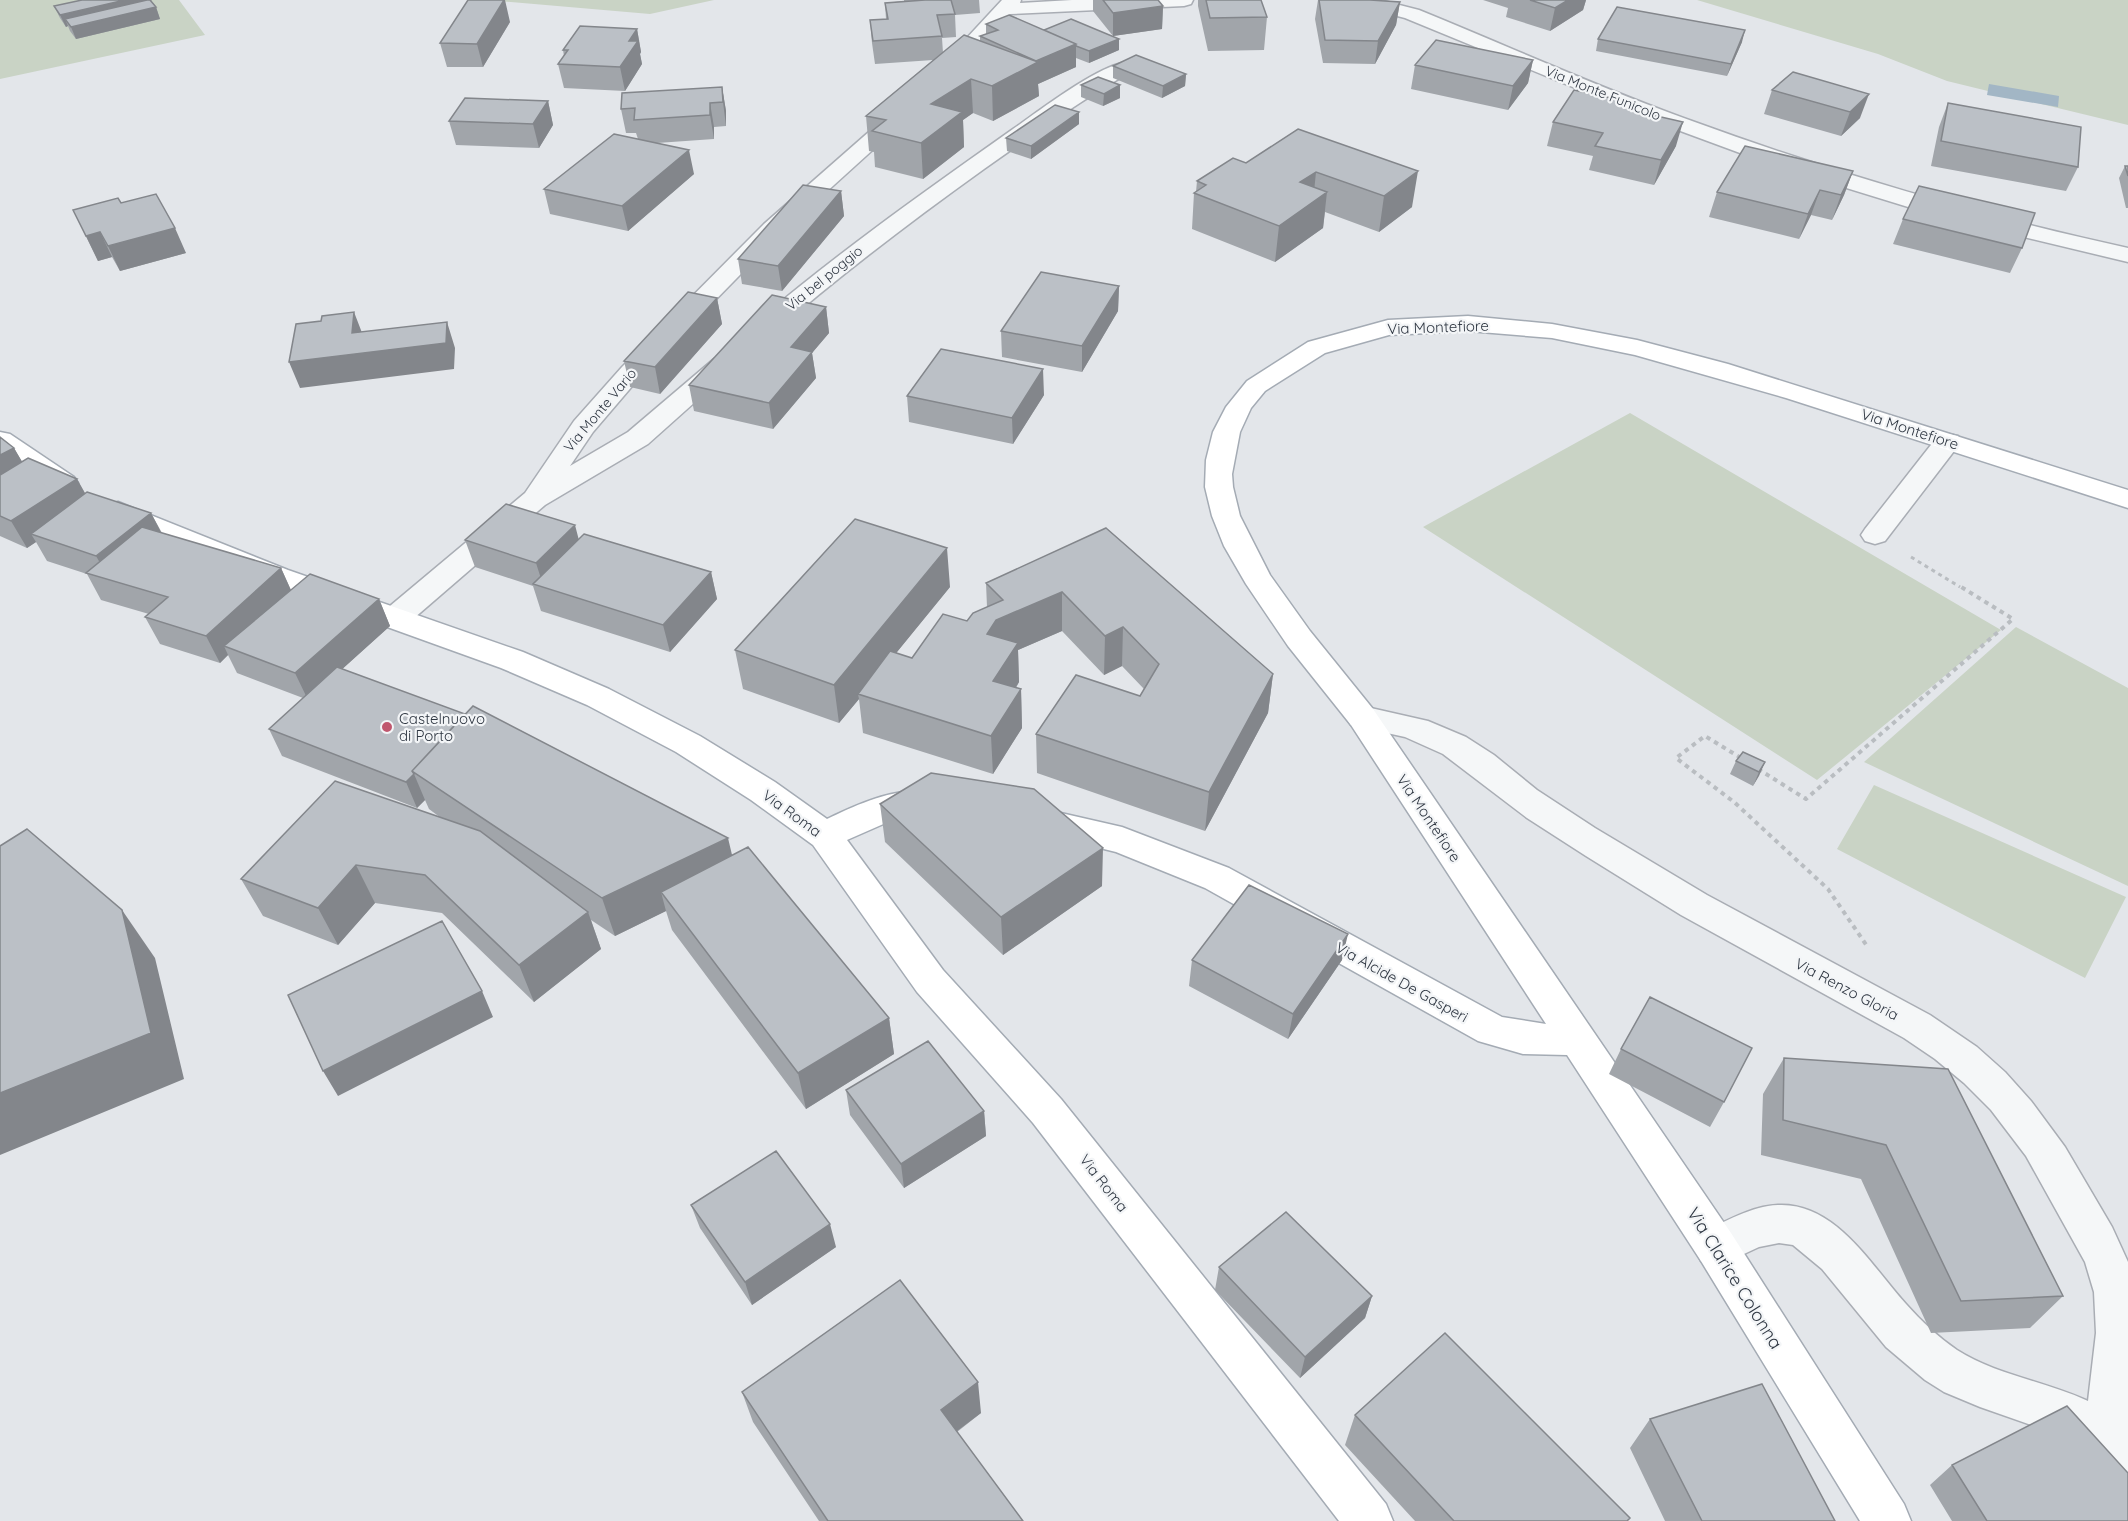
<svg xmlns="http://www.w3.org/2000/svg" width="2128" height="1521" viewBox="0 0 2128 1521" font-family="Quicksand,sans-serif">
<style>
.green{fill:#c9d3c5}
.water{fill:#a2b6c5}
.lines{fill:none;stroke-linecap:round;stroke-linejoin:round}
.minor-casing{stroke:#a9adb4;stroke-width:3}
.major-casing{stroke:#a4abb4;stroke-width:3}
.path-far1{stroke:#b9bdc1;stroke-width:3;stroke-dasharray:4 4;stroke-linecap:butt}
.path{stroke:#b9bdc1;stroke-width:4;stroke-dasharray:4.5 4.5;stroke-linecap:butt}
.minor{fill:#f5f7f8;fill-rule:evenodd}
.major{fill:#fff;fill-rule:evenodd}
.wall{fill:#a1a5aa}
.shaded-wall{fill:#83868b}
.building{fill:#bbc0c6;stroke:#83868b;stroke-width:1.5}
.poi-dot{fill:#c0576e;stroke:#f3f5f7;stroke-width:2}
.labels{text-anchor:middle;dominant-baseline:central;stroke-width:4.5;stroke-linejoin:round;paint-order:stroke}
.far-street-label{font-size:14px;fill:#2d3540;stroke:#f3f5f7}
.street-label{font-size:15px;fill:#2d3540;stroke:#f3f5f7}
.poi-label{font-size:15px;fill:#2d3540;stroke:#f3f5f7;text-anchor:start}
.near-street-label{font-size:18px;fill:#2d3540;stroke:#f3f5f7}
</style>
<rect width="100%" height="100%" fill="#e3e6ea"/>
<path class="green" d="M 0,0 L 179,0 L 205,35 L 0,79 Z
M 488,0 L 714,0 L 650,14 Z
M 1697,0 L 2128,0 L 2128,125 L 1947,81 L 1878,54 Z
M 1630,413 L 2001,630 L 1817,780 L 1423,527 Z
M 2016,627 L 2128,688 L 2128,886 L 1864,762 Z
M 1874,785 L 2126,897 L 2085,978 L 1837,849 Z"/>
<path class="water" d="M 1989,84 L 2059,96 L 2058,107 L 1987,95 Z"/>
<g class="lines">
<g class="minor-casing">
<path id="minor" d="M 1002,0 L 1021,0 L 1020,3 L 1072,0 L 1193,0 L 1191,4 L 1184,6 L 1010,14 L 953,76 L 939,76 L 936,72 L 939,68 Z
M 1349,0 L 1380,0 L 1419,10 C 1510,47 1600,88 1692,121 C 1835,173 1980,216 2128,248 L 2128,262 L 1944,218 L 1778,167 L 1675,129 L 1405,18 L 1351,4 Z
M 1122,63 L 1129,65 L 1132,69 L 1129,73 C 1078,102 1031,136 984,169 C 910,222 839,276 771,335 L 762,337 L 753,335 L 750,330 L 753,325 C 836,254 924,192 1013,129 C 1039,111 1092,70 1122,63 Z
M 902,107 L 909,109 L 912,113 L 909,117 L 780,234 L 640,377 L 593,432 L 570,466 L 628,432 L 714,359 L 723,356 L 732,359 L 736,364 L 732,369 L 648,444 L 545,505 L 406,625 L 395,628 L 384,625 L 380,618 L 384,611 L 525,493 L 574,421 L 622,367 L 764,224 L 895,109 Z
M 1948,434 L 1958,436 L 1961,442 L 1885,541 L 1875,544 L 1865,541 L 1861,535 L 1865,529 L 1938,436 Z
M 1362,706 L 1428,721 L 1466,737 L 1494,755 L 1537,790 L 1595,828 L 1707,895 L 1930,1015 L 1977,1047 L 2005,1072 L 2031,1101 L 2065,1147 L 2112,1227 L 2128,1262 L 2128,1484 L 2112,1477 L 2090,1453 L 2068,1438 L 1980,1407 L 1944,1392 L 1925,1380 L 1886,1347 L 1822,1269 L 1793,1245 L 1779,1243 L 1759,1247 L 1716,1267 L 1701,1261 L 1695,1247 L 1701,1233 C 1725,1222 1751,1206 1778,1205 C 1836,1202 1872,1267 1906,1304 C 1921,1321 1938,1337 1957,1350 C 1996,1375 2045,1381 2088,1401 L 2096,1333 L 2094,1292 L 2085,1262 L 2026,1156 L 1991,1110 L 1964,1083 L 1935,1059 L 1904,1038 L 1681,915 L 1586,856 L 1527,818 L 1443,754 L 1405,737 L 1351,725 L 1346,717 L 1351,709 Z"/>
</g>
<g class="major-casing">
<path id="major" d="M 1468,316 L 1552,324 L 1637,340 L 1728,364 L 2128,490 L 2128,508 L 1786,398 L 1635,355 L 1552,338 L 1468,331 L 1389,335 L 1325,353 L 1265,391 L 1251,408 L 1240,432 L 1232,474 L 1233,487 L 1240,516 L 1270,575 L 1310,631 L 1373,709 L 1731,1233 L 1904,1504 L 1911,1521 L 1860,1521 L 1701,1261 L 1567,1055 L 1523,1054 L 1478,1041 L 1205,888 L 1116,852 L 1027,830 L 1022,821 L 1027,812 L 1039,808 L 1122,827 L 1229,868 L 1502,1017 L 1546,1024 L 1351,725 L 1288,646 L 1246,584 L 1224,546 L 1212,516 L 1205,487 L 1206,460 L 1213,432 L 1226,407 L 1247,381 L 1308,342 L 1388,320 Z
M 0,432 L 10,434 L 74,477 L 78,483 L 74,489 L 64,492 L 54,489 L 0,452 Z
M 118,502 L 288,570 L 523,652 L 609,689 L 700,736 L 775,782 L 827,819 C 858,804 903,783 938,794 L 943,803 L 938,812 L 888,822 L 847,840 L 943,970 L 1061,1099 L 1386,1504 L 1393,1521 L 1339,1521 L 1033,1123 L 917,992 L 813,845 L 751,800 L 676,752 L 587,705 L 501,668 L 268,584 L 108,517 L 104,511 L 108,505 Z"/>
</g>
<path class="path-far1" d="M 1911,557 L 1960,587"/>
<path class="path" d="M 1741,758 L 1705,736 L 1676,758 L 1734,802 L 1828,889 L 1867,946
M 1758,769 L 1806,799 L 2013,619 L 1958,585"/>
<use href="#minor" class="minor"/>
<use href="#major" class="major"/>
</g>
<path class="wall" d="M 82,0 L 151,0 L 156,7 L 160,19 L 76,39 L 70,31 L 68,26 L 66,27 L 60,18 L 54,6 Z
M 904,0 L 979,0 L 980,13 L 955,15 L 956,37 L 942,38 L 943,53 L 980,41 L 980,36 L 986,34 L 986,24 L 1044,30 L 1119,50 L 1089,63 L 1076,58 L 1076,67 L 1038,84 L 1039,96 L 993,121 L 973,113 L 963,120 L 964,147 L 923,179 L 875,167 L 874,152 L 869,151 L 866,116 L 933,60 L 875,64 L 872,43 L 870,20 L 886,19 L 885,3 L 904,1 Z
M 1093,0 L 1158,0 L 1163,6 L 1162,29 L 1113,36 L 1093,11 Z
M 1198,0 L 1261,0 L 1267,17 L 1264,50 L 1208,51 L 1198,6 Z
M 1318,0 L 1370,0 L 1400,2 L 1396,25 L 1375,64 L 1323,63 L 1315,19 Z
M 1483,0 L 1586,0 L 1583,10 L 1550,31 L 1506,17 L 1508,8 Z
M 510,22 L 483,67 L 447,67 L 440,43 Z
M 637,29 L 641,52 L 640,54 L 642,64 L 625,91 L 564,88 L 558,64 L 564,56 L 563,50 Z
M 1598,39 L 1742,42 L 1727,76 L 1596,51 Z
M 1533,60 L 1528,83 L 1508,110 L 1411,89 L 1415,65 Z
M 1113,66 L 1186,74 L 1185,86 L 1162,98 L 1113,78 Z
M 1793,72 L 1860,118 L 1841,136 L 1764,114 L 1772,90 Z
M 1081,85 L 1120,85 L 1120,98 L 1103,106 L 1081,97 Z
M 722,87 L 726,111 L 726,126 L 714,127 L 714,139 L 657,143 L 694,174 L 628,231 L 550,214 L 544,189 L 638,139 L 636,133 L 626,133 L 621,109 Z
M 548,101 L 553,125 L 539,148 L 456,145 L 449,121 Z
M 1948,103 L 2078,167 L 2066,191 L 1931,166 L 1939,127 Z
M 1079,112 L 1079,124 L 1031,159 L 1007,151 L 1006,138 Z
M 1637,112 L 1676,146 L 1654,185 L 1589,170 L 1593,156 L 1547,146 L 1553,122 Z
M 1298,129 L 1412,207 L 1379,232 L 1325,212 L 1323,228 L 1275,262 L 1192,229 L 1194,193 L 1196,192 L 1197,181 L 1246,163 Z
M 2125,166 L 2128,166 L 2128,208 L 2126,208 L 2119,178 Z
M 1853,171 L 1844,195 L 1832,220 L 1811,215 L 1799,239 L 1709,217 L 1717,192 Z
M 841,191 L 844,216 L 782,291 L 742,284 L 738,259 Z
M 121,203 L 186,253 L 120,271 L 112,257 L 98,261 L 73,210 Z
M 1903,219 L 2022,248 L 2010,273 L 1893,244 Z
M 1119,286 L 1118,311 L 1082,372 L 1002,357 L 1001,331 Z
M 717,298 L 722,324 L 660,394 L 630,387 L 624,361 Z
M 826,307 L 829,333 L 812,353 L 816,378 L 773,429 L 694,411 L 689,385 Z
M 1044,395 L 1013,444 L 909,422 L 907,396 Z
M 0,437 L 14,448 L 22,462 L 77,479 L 85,493 L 151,513 L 162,533 L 281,568 L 291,590 L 379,599 L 390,626 L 342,669 L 732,855 L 889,1018 L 894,1054 L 806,1109 L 672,930 L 666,911 L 615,936 L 591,920 L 601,949 L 534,1002 L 442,913 L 375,903 L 338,945 L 263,916 L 241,879 L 441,818 L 429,809 L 425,800 L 417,808 L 282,756 L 269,729 L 303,698 L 237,673 L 228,655 L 220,663 L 160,644 L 145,617 L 149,614 L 101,600 L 87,574 L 47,561 L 36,542 L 27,548 L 0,536 Z
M 1106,528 L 1273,674 L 1268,713 L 1205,831 L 1037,773 L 1036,734 L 1140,696 L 1144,689 L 1122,666 L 1104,675 L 1062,631 L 1018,650 L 1019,682 L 1016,688 L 1021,689 L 1022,728 L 993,774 L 863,733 L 859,699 L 839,723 L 743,689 L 735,650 L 950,587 L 896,653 L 912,658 L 987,607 L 986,583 Z
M 579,539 L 711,572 L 717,599 L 670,652 L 541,611 L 533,586 L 475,567 L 465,540 Z
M 1736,761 L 1765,762 L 1753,786 L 1730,774 Z
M 880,804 L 1102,886 L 1003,955 L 885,842 Z
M 1192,960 L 1342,960 L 1288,1039 L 1189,986 Z
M 1621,1049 L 1724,1102 L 1710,1127 L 1609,1074 Z
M 1784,1058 L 2063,1296 L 2030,1328 L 1931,1333 L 1861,1179 L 1761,1155 L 1763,1094 Z
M 846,1090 L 984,1111 L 986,1136 L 904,1188 L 850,1115 Z
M 691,1205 L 836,1247 L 752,1305 L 700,1228 Z
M 1219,1267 L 1372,1296 L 1365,1318 L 1300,1378 L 1215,1290 Z
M 742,1392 L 981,1413 L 957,1432 L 1023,1521 L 819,1521 L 753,1422 Z
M 1355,1415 L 1628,1521 L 1415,1521 L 1345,1445 Z
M 1650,1419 L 1835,1521 L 1665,1521 L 1630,1448 Z
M 1952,1465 L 2128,1521 L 1952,1521 L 1930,1485 Z"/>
<path class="shaded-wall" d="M 125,0 L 151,0 L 153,6 L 65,19 L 68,26 L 66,27 L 60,15 Z
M 504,0 L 505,0 L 510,22 L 483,67 L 477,44 Z
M 1568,0 L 1586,0 L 1583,10 L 1550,31 L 1555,8 Z
M 1400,2 L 1396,25 L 1375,64 L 1378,41 Z
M 1163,6 L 1162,29 L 1113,36 L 1113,13 Z
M 156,7 L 160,19 L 76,39 L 71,27 Z
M 637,29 L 641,52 L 640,54 L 642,64 L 625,91 L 620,67 L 629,41 Z
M 1745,30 L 1742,42 L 1727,76 L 1731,64 Z
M 1119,39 L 1119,50 L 1089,63 L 1089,51 Z
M 1076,44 L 1076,67 L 1038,84 L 1039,96 L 993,121 L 992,86 L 1036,61 Z
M 1533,60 L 1528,83 L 1508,110 L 1513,86 Z
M 1186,74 L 1185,86 L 1162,98 L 1163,86 Z
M 971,79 L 973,113 L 963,120 L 964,147 L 923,179 L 921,143 L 931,104 Z
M 1120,85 L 1120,98 L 1103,106 L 1104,94 Z
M 722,87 L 726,111 L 726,126 L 723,102 Z
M 1869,94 L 1860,118 L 1841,136 L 1850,112 Z
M 548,101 L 553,125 L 539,148 L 533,124 Z
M 710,103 L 714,127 L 714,139 L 710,115 Z
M 1079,112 L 1079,124 L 1031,159 L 1031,146 Z
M 1683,122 L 1676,146 L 1654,185 L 1661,160 Z
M 689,150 L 694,174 L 628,231 L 622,206 Z
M 1418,171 L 1412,207 L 1379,232 L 1384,196 Z
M 1853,171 L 1844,195 L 1832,220 L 1841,195 Z
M 1316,172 L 1313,202 L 1327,192 L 1323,228 L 1275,262 L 1279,226 L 1300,182 Z
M 1820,190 L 1811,215 L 1799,239 L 1808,214 Z
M 841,191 L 844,216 L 782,291 L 778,266 Z
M 175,228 L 186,253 L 120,271 L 108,246 Z
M 100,232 L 112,257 L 98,261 L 86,236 Z
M 1119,286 L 1118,311 L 1082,372 L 1082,346 Z
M 717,298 L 722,324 L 660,394 L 655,367 Z
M 826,307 L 829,333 L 812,353 L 816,378 L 773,429 L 769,403 L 791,347 Z
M 354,312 L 364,338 L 447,322 L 455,348 L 454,369 L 300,388 L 289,362 L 352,333 Z
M 1043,369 L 1044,395 L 1013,444 L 1012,418 Z
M 14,448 L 30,475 L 0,489 L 0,455 Z
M 77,479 L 92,506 L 31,534 L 36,542 L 27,548 L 11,521 Z
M 151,513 L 165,540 L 110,580 L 96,556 Z
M 575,525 L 582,552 L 544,588 L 536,563 Z
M 947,548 L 950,587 L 862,695 L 858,694 L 859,699 L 839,723 L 834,685 Z
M 281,568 L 293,595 L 224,646 L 228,655 L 220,663 L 206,636 Z
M 711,572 L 717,599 L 670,652 L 663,625 Z
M 1062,592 L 1062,631 L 1018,650 L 1019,682 L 995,720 L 987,634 L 996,620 Z
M 379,599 L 390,626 L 308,700 L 295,673 Z
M 1123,627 L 1122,666 L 1104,675 L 1105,636 Z
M 1273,674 L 1268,713 L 1205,831 L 1209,792 Z
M 1021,689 L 1022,728 L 993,774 L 991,736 Z
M 1765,762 L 1759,776 L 1753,786 L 1759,772 Z
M 414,774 L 425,800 L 417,808 L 406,782 Z
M 728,838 L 737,876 L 661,892 L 666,911 L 615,936 L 602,898 Z
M 1103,848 L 1102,886 L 1003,955 L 1001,917 Z
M 356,865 L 375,903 L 338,945 L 318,908 Z
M 122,910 L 155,958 L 184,1079 L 0,1155 L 0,1093 Z
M 588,912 L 601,949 L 534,1002 L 519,965 Z
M 1348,934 L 1342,960 L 1288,1039 L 1293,1014 Z
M 482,991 L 493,1017 L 338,1096 L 323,1071 Z
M 889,1018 L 894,1054 L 806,1109 L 798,1073 Z
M 984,1111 L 986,1136 L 904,1188 L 901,1164 Z
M 830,1224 L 836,1247 L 752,1305 L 745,1282 Z
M 1372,1296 L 1365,1318 L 1300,1378 L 1305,1357 Z
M 978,1382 L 981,1413 L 945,1440 L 941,1410 Z"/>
<path class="building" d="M 82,0 L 125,0 L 60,15 L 54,6 Z
M 147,0 L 150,0 L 156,7 L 71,27 L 65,19 Z
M 468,0 L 504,0 L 477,44 L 440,43 Z
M 925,0 L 951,0 L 955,14 L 937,15 L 942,36 L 873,41 L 870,20 L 888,19 L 885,3 Z
M 1103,0 L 1158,0 L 1163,6 L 1113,13 Z
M 1206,0 L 1261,0 L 1267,17 L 1210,18 Z
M 1319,0 L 1370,0 L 1400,2 L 1378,41 L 1325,40 Z
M 1530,0 L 1568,0 L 1555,8 Z
M 1617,7 L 1745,30 L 1731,64 L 1598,39 Z
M 1009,15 L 1076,44 L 1036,61 L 980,36 L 998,30 L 986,24 Z
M 1071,19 L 1119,39 L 1089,51 L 1076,46 L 1076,44 L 1044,30 Z
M 580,26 L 637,29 L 629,41 L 638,41 L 620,67 L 558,64 L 568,50 L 563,50 Z
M 964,35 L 1038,62 L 992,86 L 971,79 L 931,104 L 962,112 L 921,143 L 872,131 L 886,120 L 866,116 Z
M 1436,40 L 1533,60 L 1513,86 L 1415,65 Z
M 1136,55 L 1186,74 L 1163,86 L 1113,66 Z
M 1793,72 L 1869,94 L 1850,112 L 1772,90 Z
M 1098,77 L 1120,85 L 1104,94 L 1081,85 Z
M 722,87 L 723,102 L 710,103 L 710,115 L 634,120 L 635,108 L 621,109 L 622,93 Z
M 1574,90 L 1639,104 L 1635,111 L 1683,122 L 1661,160 L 1595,146 L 1603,133 L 1553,122 Z
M 465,98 L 548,101 L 533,124 L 449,121 Z
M 1948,103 L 2081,127 L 2078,167 L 1941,141 Z
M 1055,105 L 1079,112 L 1031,146 L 1006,138 Z
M 1298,129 L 1418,171 L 1384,196 L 1316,172 L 1300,182 L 1327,192 L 1279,226 L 1194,193 L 1206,185 L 1197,181 L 1233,158 L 1246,163 Z
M 614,134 L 689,150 L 622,206 L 544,189 Z
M 1745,146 L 1853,171 L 1841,195 L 1820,190 L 1808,214 L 1717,192 Z
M 2125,166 L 2128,166 L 2128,176 Z
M 803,185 L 841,191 L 778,266 L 738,259 Z
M 1919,186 L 2035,213 L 2022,248 L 1903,219 Z
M 156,194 L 175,228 L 108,246 L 100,232 L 86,236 L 73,210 L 118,198 L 121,203 Z
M 1041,272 L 1119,286 L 1082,346 L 1001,331 Z
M 688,292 L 717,298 L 655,367 L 624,361 Z
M 772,295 L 826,307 L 791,347 L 812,352 L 769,403 L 689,385 Z
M 354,312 L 352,333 L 447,322 L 446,343 L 289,362 L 296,324 L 321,321 L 322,316 Z
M 941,349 L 1043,369 L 1012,418 L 907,396 Z
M 0,437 L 14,448 L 0,455 Z
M 28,458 L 77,479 L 11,521 L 0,516 L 0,475 Z
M 87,492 L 151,513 L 96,556 L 31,534 Z
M 506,504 L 575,525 L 536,563 L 465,540 Z
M 855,519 L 947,548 L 834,685 L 735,650 Z
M 142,527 L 281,568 L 206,636 L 145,617 L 168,597 L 86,573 Z
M 1106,528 L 1273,674 L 1209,792 L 1036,734 L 1076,675 L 1140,696 L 1159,664 L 1123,627 L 1105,636 L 1062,592 L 996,620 L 987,634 L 1018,643 L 993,681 L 1021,689 L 991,736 L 858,694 L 890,651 L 912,658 L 943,614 L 967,621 L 973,613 L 1003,600 L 986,583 Z
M 584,534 L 711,572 L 663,625 L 533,584 Z
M 310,574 L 379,599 L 295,673 L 224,646 Z
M 337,667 L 465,714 L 412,771 L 414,774 L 406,782 L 269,729 Z
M 473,706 L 728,838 L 602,898 L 412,771 Z
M 1743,752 L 1765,762 L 1759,772 L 1736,761 Z
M 931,773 L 1034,789 L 1103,848 L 1001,917 L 880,804 Z
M 335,781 L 480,831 L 588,912 L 519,965 L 425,875 L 356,865 L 318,908 L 241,879 Z
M 27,829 L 122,910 L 151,1033 L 0,1093 L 0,846 Z
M 748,847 L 889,1018 L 798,1073 L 661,892 Z
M 1249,885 L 1348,934 L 1293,1014 L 1192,960 Z
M 442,921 L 482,991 L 323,1071 L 288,995 Z
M 1650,997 L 1752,1048 L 1724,1102 L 1621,1049 Z
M 928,1041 L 984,1111 L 901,1164 L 846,1090 Z
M 1784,1058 L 1948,1069 L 2063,1296 L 1961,1301 L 1886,1145 L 1783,1120 Z
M 776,1151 L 830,1224 L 745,1282 L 691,1205 Z
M 1286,1212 L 1372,1296 L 1305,1357 L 1219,1267 Z
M 900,1280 L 978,1382 L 941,1410 L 1023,1521 L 828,1521 L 742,1392 Z
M 1445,1333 L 1630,1518 L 1627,1521 L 1454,1521 L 1355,1415 Z
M 1762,1384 L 1835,1521 L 1702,1521 L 1650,1419 Z
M 2067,1406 L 2128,1473 L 2128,1521 L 1987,1521 L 1952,1465 Z"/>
<circle class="poi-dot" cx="387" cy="727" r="6"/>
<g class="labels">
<g class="far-street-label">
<text transform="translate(1603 93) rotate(22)">Via Monte Funicolo</text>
<text transform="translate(824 278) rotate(-39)">Via bel poggio</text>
<text transform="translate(600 410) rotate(-50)">Via Monte Vario</text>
</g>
<g class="street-label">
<text transform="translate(1438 327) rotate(-2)">Via Montefiore</text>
<text transform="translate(1910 429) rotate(18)">Via Montefiore</text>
<text transform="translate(792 813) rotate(36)">Via Roma</text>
<text transform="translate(1429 818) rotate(56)">Via Montefiore</text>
<text transform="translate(1402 982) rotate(29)">Via Alcide De Gasperi</text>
<text transform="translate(1847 989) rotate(28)">Via Renzo Gloria</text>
<text transform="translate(1104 1183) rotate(52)">Via Roma</text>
</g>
<g class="poi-label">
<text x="399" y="718">Castelnuovo<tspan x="399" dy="17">di Porto</tspan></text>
</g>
<g class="near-street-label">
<text transform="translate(1735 1278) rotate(58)">Via Clarice Colonna</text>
</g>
</g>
</svg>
